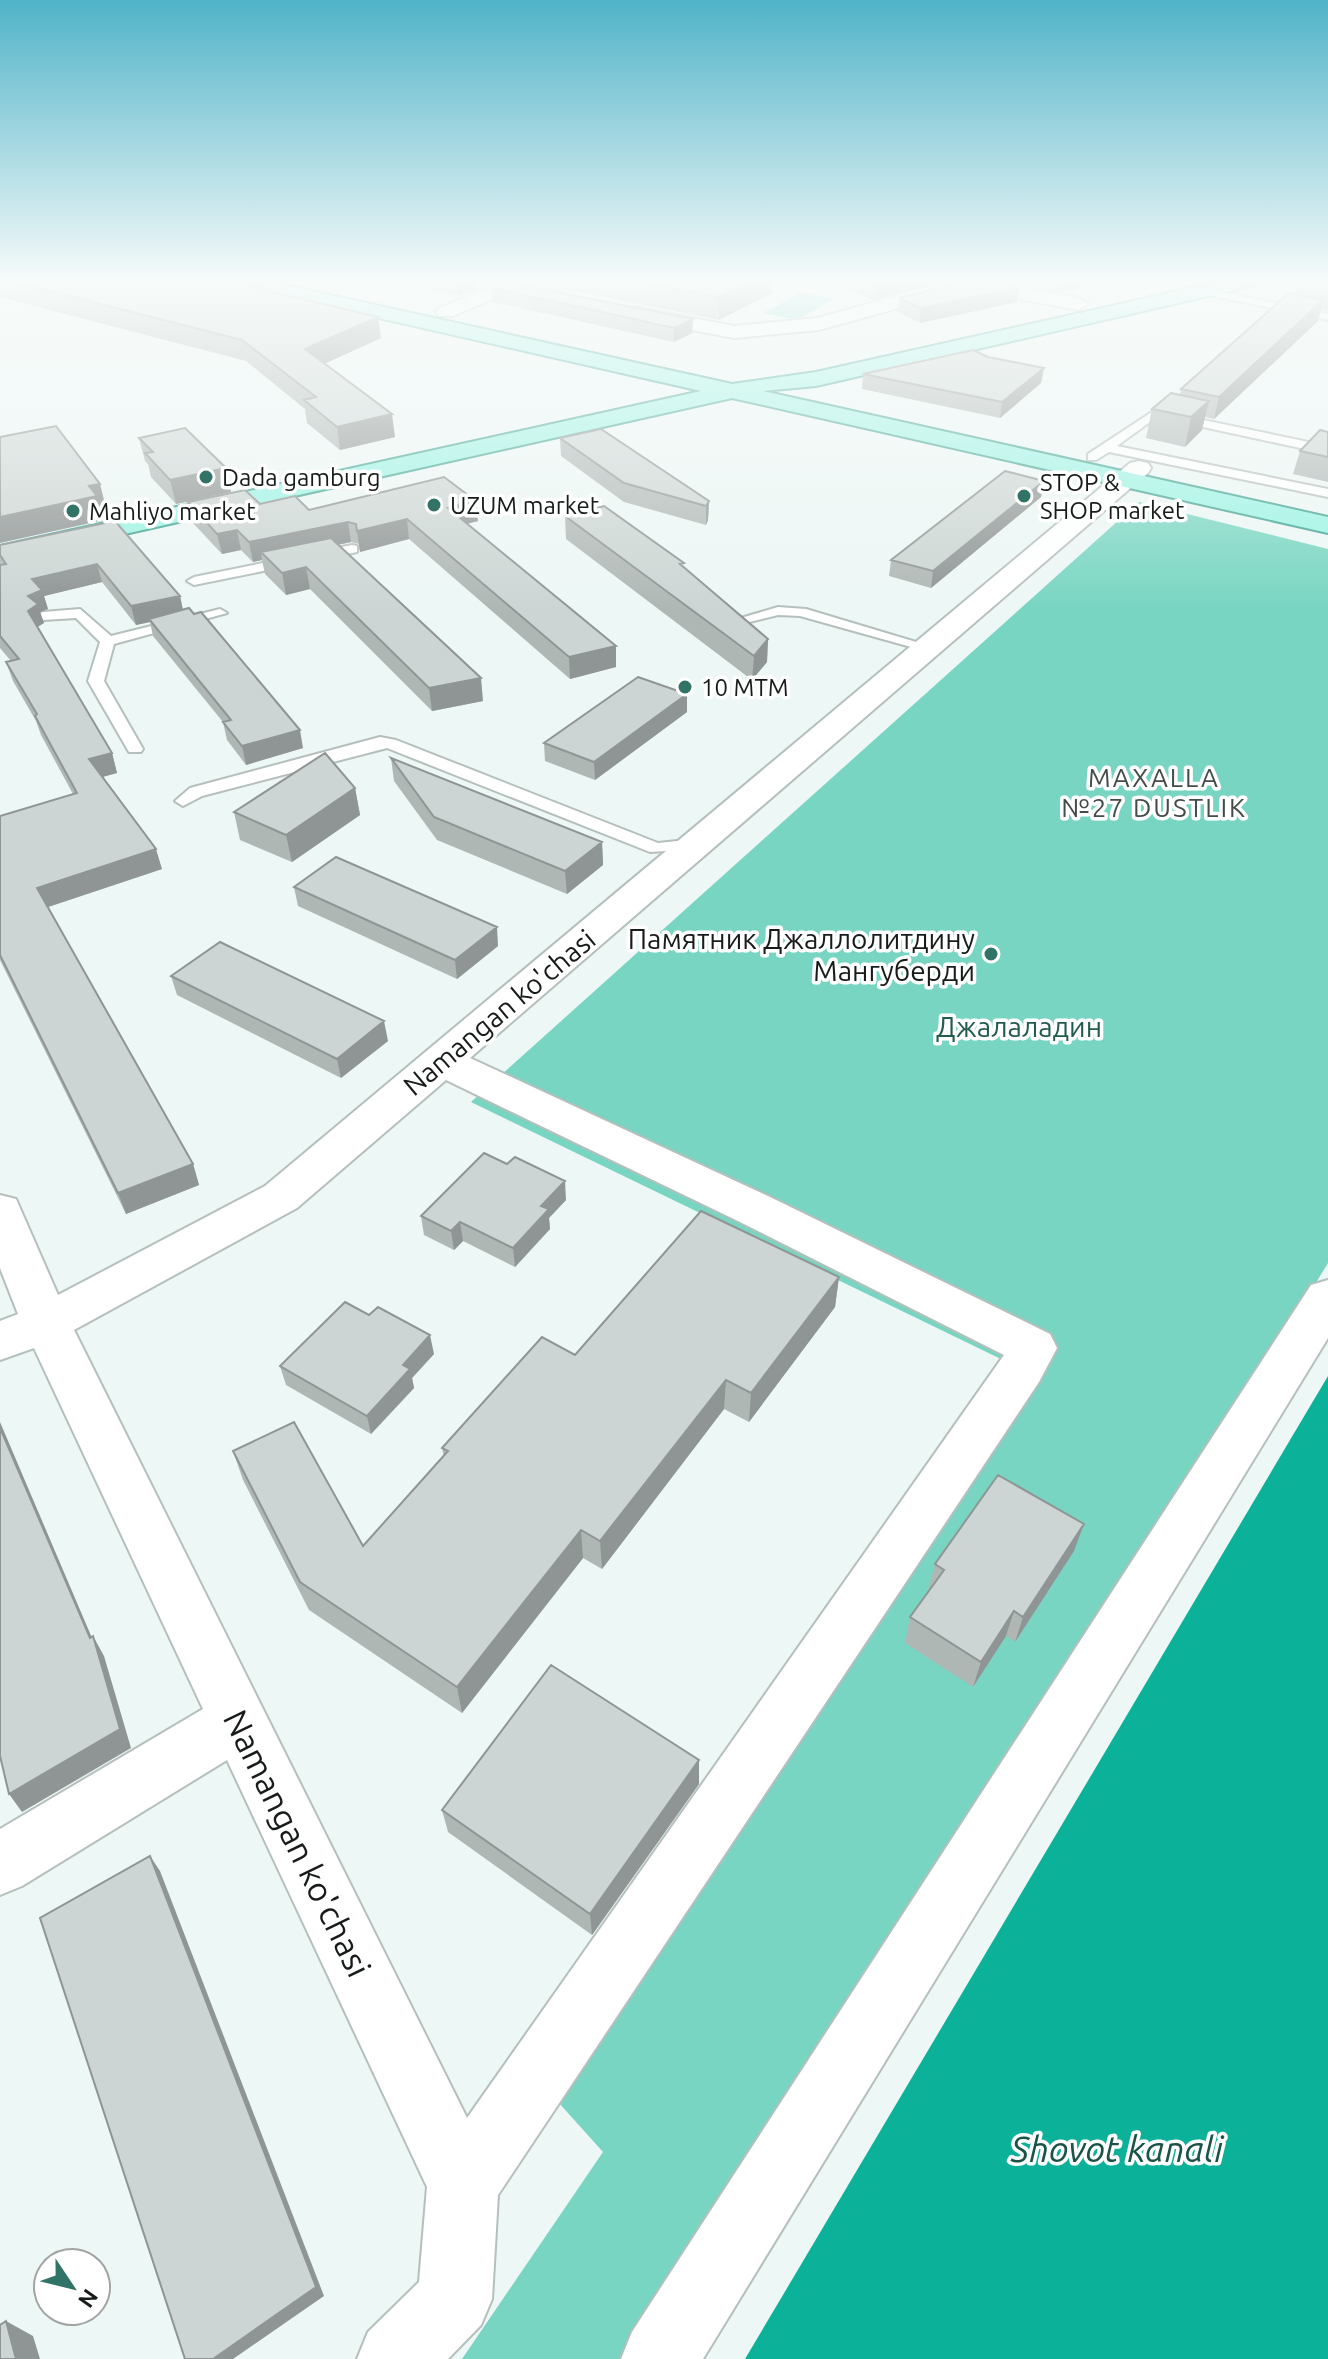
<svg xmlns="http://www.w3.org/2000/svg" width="1328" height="2359" viewBox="0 0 1328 2359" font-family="Ubuntu,sans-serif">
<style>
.green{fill:#77d5c1}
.water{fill:#0cb199}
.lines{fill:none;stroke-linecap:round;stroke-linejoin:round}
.lane-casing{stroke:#b5bfbc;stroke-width:4}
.street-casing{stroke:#b5bfbc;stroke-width:4}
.primary-casing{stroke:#40a290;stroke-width:4}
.lane{fill:#fff;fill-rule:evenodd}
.street{fill:#fff;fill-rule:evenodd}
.primary{fill:#9af3e3;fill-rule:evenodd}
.wall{fill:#afb7b5}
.shaded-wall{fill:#8f9594}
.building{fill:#ccd5d3;stroke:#8f9594;stroke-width:2}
.poi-dot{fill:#317467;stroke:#fff;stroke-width:3}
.labels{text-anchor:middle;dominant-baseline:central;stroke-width:7;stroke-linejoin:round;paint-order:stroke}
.far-poi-label{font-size:24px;fill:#171b1a;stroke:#fff;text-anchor:start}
.far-neighbourhood-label{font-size:26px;letter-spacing:2px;fill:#444c4a;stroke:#fff}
.poi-label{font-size:28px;fill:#171b1a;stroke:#fff;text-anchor:end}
.street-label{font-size:28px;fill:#171b1a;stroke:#fff}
.park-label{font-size:28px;fill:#235b50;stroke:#fff}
.near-street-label{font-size:34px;fill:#171b1a;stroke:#fff}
.near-water-label{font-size:36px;font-style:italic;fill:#1b5349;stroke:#fff}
</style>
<rect width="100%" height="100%" fill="#edf7f5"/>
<path class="green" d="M 801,293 L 834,299 L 797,320 L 763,313 Z
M 1139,502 L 1328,549 L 1328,1263 L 1231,1422 L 620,2359 L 462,2359 L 603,2152 L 550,2093 L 1005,1361 L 471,1102 Z"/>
<path class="water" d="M 1328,1376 L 1328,2359 L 745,2359 Z"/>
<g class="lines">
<g class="lane-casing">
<path id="lane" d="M 1202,288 L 1328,314 L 1328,320 L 1199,293 Z
M 1155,410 L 1328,446 L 1328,454 L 1157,417 L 1117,446 L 1328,489 L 1328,497 L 1109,452 L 1096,460 L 1088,460 L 1088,454 Z
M 352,545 L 357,546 L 357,552 L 194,585 L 187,581 L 194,577 Z
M 778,607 L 806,609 L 936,648 L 929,652 L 800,616 L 778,615 L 741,624 L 734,620 Z
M 80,609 L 111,636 L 220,609 L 227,613 L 114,644 L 104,681 L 143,749 L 141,752 L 129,752 L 88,681 L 100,642 L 76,618 L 43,620 L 36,616 L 43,612 Z
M 380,737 L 396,740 L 658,843 L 696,839 L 705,844 L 696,849 L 650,852 L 387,748 L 202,796 L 183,806 L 175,801 L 190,788 Z"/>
</g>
<g class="street-casing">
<path id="street" d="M 467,281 L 512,281 L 563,293 L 566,297 L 556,303 L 506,293 L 453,316 L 439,316 L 436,312 L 439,308 L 486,289 L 470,285 Z
M 950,281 L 984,281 L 1078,298 L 1088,304 L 1078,310 L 967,289 L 819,330 L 734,338 L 635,319 L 625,313 L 635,307 L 734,326 L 818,318 Z
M 1139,461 L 1148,463 L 1151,468 L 1148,473 L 470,1058 L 770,1197 L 1050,1334 L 1057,1348 L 1039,1382 L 498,2195 L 492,2299 L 481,2325 L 448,2359 L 357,2359 L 368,2332 L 419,2282 L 427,2187 L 227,1760 L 22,1886 L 0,1895 L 0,1829 L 203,1709 L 34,1348 L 0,1360 L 0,1321 L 18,1314 L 0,1268 L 0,1195 L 16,1199 L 58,1295 L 265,1186 L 1130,463 ZM 446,1080 L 738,1221 L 1004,1355 L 467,2118 L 74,1330 L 297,1208 Z
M 1328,1280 L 1328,1338 L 703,2359 L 621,2359 L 632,2332 L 1311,1285 Z"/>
</g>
<g class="primary-casing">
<path id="primary" d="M 232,281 L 267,281 L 732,384 L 816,372 L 1223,281 L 1257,281 L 1248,287 L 816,386 L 763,391 L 1328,517 L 1328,533 L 732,398 L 0,562 L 0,546 L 701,391 L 242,287 Z"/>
</g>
<use href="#lane" class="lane"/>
<use href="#street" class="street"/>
<use href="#primary" class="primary"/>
</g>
<path class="wall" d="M 0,281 L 227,281 L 378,317 L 381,338 L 324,364 L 395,437 L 340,450 L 307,423 L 305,409 L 246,361 L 0,297 Z
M 391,281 L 476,281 L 476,290 L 459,296 Z
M 525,281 L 773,281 L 772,293 L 719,320 Z
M 832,281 L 942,281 L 941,282 L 873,300 Z
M 998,281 L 1111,281 L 1061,292 Z
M 1299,281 L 1328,281 L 1328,311 L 1321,309 L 1318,321 L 1214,419 L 1205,417 L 1202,430 L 1185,447 L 1146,438 L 1152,409 L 1180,395 L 1181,389 L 1295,295 Z
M 492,288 L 693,319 L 692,333 L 674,342 L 493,302 Z
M 1019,288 L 1017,302 L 920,323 L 898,312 L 899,298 Z
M 988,357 L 1044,368 L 1041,383 L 1000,418 L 862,389 L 863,374 Z
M 1328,432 L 1328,482 L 1293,474 L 1300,451 Z
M 139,438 L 226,468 L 231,492 L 176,504 L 151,477 L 148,464 L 145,461 Z
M 560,438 L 709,501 L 708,520 L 706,525 L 624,502 L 561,456 Z
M 1044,481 L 1041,497 L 931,588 L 889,576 L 891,560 Z
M 188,502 L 260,504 L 309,510 L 478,521 L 467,524 L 616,646 L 616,667 L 570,679 L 409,539 L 360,552 L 359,544 L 351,542 L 338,545 L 483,701 L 432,711 L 310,589 L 286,595 L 265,574 L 262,560 L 253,562 L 241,550 L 222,554 L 192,522 Z
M 565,516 L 768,639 L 767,662 L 752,680 L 566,539 Z
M 115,521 L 180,596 L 183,610 L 303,748 L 246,765 L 227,740 L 223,722 L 153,636 L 150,622 L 136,625 L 102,582 L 44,596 L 48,609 L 40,612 L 44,623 L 37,627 L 112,753 L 117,773 L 102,777 L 162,869 L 48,907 L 193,1164 L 199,1185 L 126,1214 L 0,960 L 0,816 L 73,794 L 41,735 L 36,721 L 13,681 L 6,662 L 11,661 L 0,648 L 0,555 Z
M 687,694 L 687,712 L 595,780 L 545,761 L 544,743 Z
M 391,758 L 602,842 L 603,865 L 567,894 L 437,840 L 394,781 Z
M 355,788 L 360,815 L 292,862 L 240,840 L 234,812 Z
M 294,887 L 498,946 L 457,979 L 298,906 Z
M 171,976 L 388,1041 L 341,1078 L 177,995 Z
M 566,1200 L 549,1218 L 550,1229 L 515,1267 L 463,1241 L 454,1250 L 424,1235 L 421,1216 Z
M 839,1277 L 835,1307 L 749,1422 L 724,1409 L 602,1569 L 583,1558 L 462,1713 L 309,1610 L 243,1480 L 233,1451 L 363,1546 L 444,1457 L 442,1448 L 575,1355 Z
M 369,1315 L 434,1354 L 412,1378 L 414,1388 L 371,1434 L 286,1385 L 280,1366 Z
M 1074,1551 L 1015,1642 L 1006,1636 L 973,1687 L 905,1643 L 910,1617 L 929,1590 L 928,1590 L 935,1564 Z
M 699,1760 L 699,1784 L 592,1935 L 448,1832 L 442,1810 Z"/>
<path class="shaded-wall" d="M 458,281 L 476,281 L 476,290 L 459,296 Z
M 753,281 L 773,281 L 772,293 L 719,320 L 719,297 Z
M 878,281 L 942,281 L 941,282 L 873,300 L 875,282 Z
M 1063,281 L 1111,281 L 1061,292 Z
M 1019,288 L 1017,302 L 920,323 L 921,308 Z
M 1323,300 L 1318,321 L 1214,419 L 1219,397 Z
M 378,317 L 381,338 L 308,371 L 305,349 Z
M 693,319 L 692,333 L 674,342 L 674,328 Z
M 1044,368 L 1041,383 L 1000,418 L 1002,402 Z
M 1209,401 L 1202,430 L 1185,447 L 1191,417 Z
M 392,414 L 395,437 L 340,450 L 337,427 Z
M 226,468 L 231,492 L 176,504 L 170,480 Z
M 1044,481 L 1041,497 L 931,588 L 933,571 Z
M 100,484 L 106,508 L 101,509 L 104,520 L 0,543 L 0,517 L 89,486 Z
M 476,501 L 478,521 L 450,528 L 448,508 Z
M 709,501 L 708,520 L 706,525 L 706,506 Z
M 407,519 L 409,539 L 360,552 L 357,531 Z
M 348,522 L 351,542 L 268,559 L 261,552 L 262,560 L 253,562 L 249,542 Z
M 237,530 L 241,550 L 222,554 L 217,534 Z
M 97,564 L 102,582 L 44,596 L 48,609 L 40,612 L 44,623 L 34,629 L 28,611 L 28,596 L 32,579 Z
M 306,567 L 310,589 L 286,595 L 282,573 Z
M 180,596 L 184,615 L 149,619 L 150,622 L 136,625 L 131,606 Z
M 768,639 L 767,662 L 752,680 L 754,656 Z
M 616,646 L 616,667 L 570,679 L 569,657 Z
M 481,678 L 483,701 L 432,711 L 429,688 Z
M 687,694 L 687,712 L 595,780 L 594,762 Z
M 300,730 L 303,748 L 246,765 L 242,746 Z
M 112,753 L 117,773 L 95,779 L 89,759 Z
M 355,788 L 360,815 L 292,862 L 286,835 Z
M 602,842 L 603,865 L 567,894 L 565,871 Z
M 156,849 L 162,869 L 45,908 L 37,888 Z
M 497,927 L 498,946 L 457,979 L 455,960 Z
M 384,1021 L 388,1041 L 341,1078 L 337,1059 Z
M 193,1164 L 199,1185 L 126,1214 L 118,1193 Z
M 565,1181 L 566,1200 L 549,1218 L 550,1229 L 515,1267 L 513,1248 L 541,1206 Z
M 460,1222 L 463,1241 L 454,1250 L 451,1231 Z
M 839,1277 L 835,1307 L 749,1422 L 751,1393 Z
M 430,1335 L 434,1354 L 412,1378 L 414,1388 L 371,1434 L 367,1416 L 403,1365 Z
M 726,1380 L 724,1409 L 602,1569 L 600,1541 Z
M 0,1422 L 95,1645 L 93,1636 L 104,1656 L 131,1748 L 22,1812 L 9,1794 L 90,1638 L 0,1428 Z
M 1084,1524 L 1074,1551 L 1015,1642 L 1023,1617 Z
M 581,1530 L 583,1558 L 462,1713 L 457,1687 Z
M 1014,1611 L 1006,1636 L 973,1687 L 981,1662 Z
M 699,1760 L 699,1784 L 592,1935 L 590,1914 Z
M 150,1856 L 160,1871 L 324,2296 L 233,2359 L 213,2359 Z
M 6,2321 L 33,2336 L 40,2359 L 16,2359 Z"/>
<path class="building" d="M 10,281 L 227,281 L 378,317 L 305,349 L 392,414 L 337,427 L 304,400 L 316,397 L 242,340 Z
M 635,281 L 753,281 L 719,297 Z
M 966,281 L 978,281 L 1019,288 L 921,308 L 899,298 Z
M 505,282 L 693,319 L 674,328 L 492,288 Z
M 1289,293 L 1323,300 L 1219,397 L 1181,389 Z
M 973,350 L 988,357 L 1044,368 L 1002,402 L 863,374 Z
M 1171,393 L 1209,401 L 1191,417 L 1152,409 Z
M 56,426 L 100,484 L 89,486 L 97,496 L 0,517 L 0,437 Z
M 185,428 L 226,468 L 170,480 L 145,453 L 153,452 L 139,438 Z
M 601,429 L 709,501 L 706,506 L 624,483 L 560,438 Z
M 1320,430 L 1328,432 L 1328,457 L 1300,451 Z
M 1005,471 L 1044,481 L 933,571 L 891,560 Z
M 444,477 L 476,501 L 448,508 L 616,646 L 569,657 L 407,519 L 357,531 L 356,524 L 348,522 L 249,542 L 237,530 L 217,534 L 188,502 L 245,490 L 260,504 L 295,496 L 309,510 Z
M 604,506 L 684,563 L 680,564 L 768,639 L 754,656 L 565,516 Z
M 115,521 L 180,596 L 131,606 L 97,564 L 32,579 L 42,590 L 28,596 L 38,604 L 28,611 L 112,753 L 89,759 L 156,849 L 37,888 L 193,1164 L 118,1193 L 0,955 L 0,816 L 77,793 L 35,716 L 37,714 L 6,662 L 19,659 L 0,636 L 0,565 L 6,564 L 0,555 L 0,545 Z
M 331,538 L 481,678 L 429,688 L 306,567 L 282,573 L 261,552 Z
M 189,608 L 194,614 L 201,612 L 300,730 L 242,746 L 223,722 L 231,720 L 149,619 Z
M 638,677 L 687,694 L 594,762 L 544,743 Z
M 325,753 L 355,788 L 286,835 L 234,812 Z
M 391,758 L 602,842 L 565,871 L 434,817 Z
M 336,857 L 497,927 L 455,960 L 294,887 Z
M 220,942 L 384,1021 L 337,1059 L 171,976 Z
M 484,1153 L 507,1164 L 515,1157 L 565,1181 L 541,1206 L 549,1209 L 513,1248 L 460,1222 L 451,1231 L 421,1216 Z
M 701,1211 L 839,1277 L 751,1393 L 726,1380 L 600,1541 L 581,1530 L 457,1687 L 300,1582 L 233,1451 L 294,1422 L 363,1546 L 448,1451 L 442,1448 L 542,1337 L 575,1355 Z
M 345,1302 L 369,1315 L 378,1307 L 430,1335 L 403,1365 L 410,1369 L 367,1416 L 280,1366 Z
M 0,1428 L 90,1638 L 93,1636 L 120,1729 L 9,1794 L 0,1756 Z
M 998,1475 L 1084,1524 L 1023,1617 L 1014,1611 L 981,1662 L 910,1617 L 944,1570 L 935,1564 Z
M 551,1665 L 699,1760 L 590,1914 L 442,1810 Z
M 150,1856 L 316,2287 L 213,2359 L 185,2359 L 40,1918 Z
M 6,2321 L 16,2359 L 0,2359 L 0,2325 Z"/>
<linearGradient id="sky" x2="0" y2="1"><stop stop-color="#50b3c8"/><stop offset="0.46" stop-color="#f7fbfa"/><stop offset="1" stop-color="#f7fbfa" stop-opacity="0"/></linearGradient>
<rect width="1328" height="611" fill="url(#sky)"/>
<g class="poi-dot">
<circle cx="206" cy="477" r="8"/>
<circle cx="1024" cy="496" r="8"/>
<circle cx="434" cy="505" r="8"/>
<circle cx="73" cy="511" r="8"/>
<circle cx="685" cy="687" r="8"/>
<circle cx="991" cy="954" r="8"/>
</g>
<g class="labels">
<g class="far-poi-label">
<text x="222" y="477">Dada gamburg</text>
<text x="1040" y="482">STOP &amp;<tspan x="1040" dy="28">SHOP market</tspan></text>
<text x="450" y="505">UZUM market</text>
<text x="89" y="511">Mahliyo market</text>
<text x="701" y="687">10 MTM</text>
</g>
<g class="far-neighbourhood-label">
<text x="1154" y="777">MAXALLA<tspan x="1154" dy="30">№27 DUSTLIK</tspan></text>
</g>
<g class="poi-label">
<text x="975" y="938">Памятник Джаллолитдину<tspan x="975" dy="32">Мангуберди</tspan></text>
</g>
<g class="street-label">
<text transform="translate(499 1012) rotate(-40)">Namangan ko'chasi</text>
</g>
<g class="park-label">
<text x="1019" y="1026">Джалаладин</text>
</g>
<g class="near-street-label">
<text transform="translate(298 1843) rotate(64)">Namangan ko'chasi</text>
</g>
<g class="near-water-label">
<text x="1117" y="2148">Shovot kanali</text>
</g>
</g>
<g transform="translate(72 2287) rotate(125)"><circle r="38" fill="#ffffff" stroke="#a2a4a3" stroke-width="2"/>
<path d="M0-6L14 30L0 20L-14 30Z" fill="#317467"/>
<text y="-12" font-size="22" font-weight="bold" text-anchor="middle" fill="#171b1a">N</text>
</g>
</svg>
